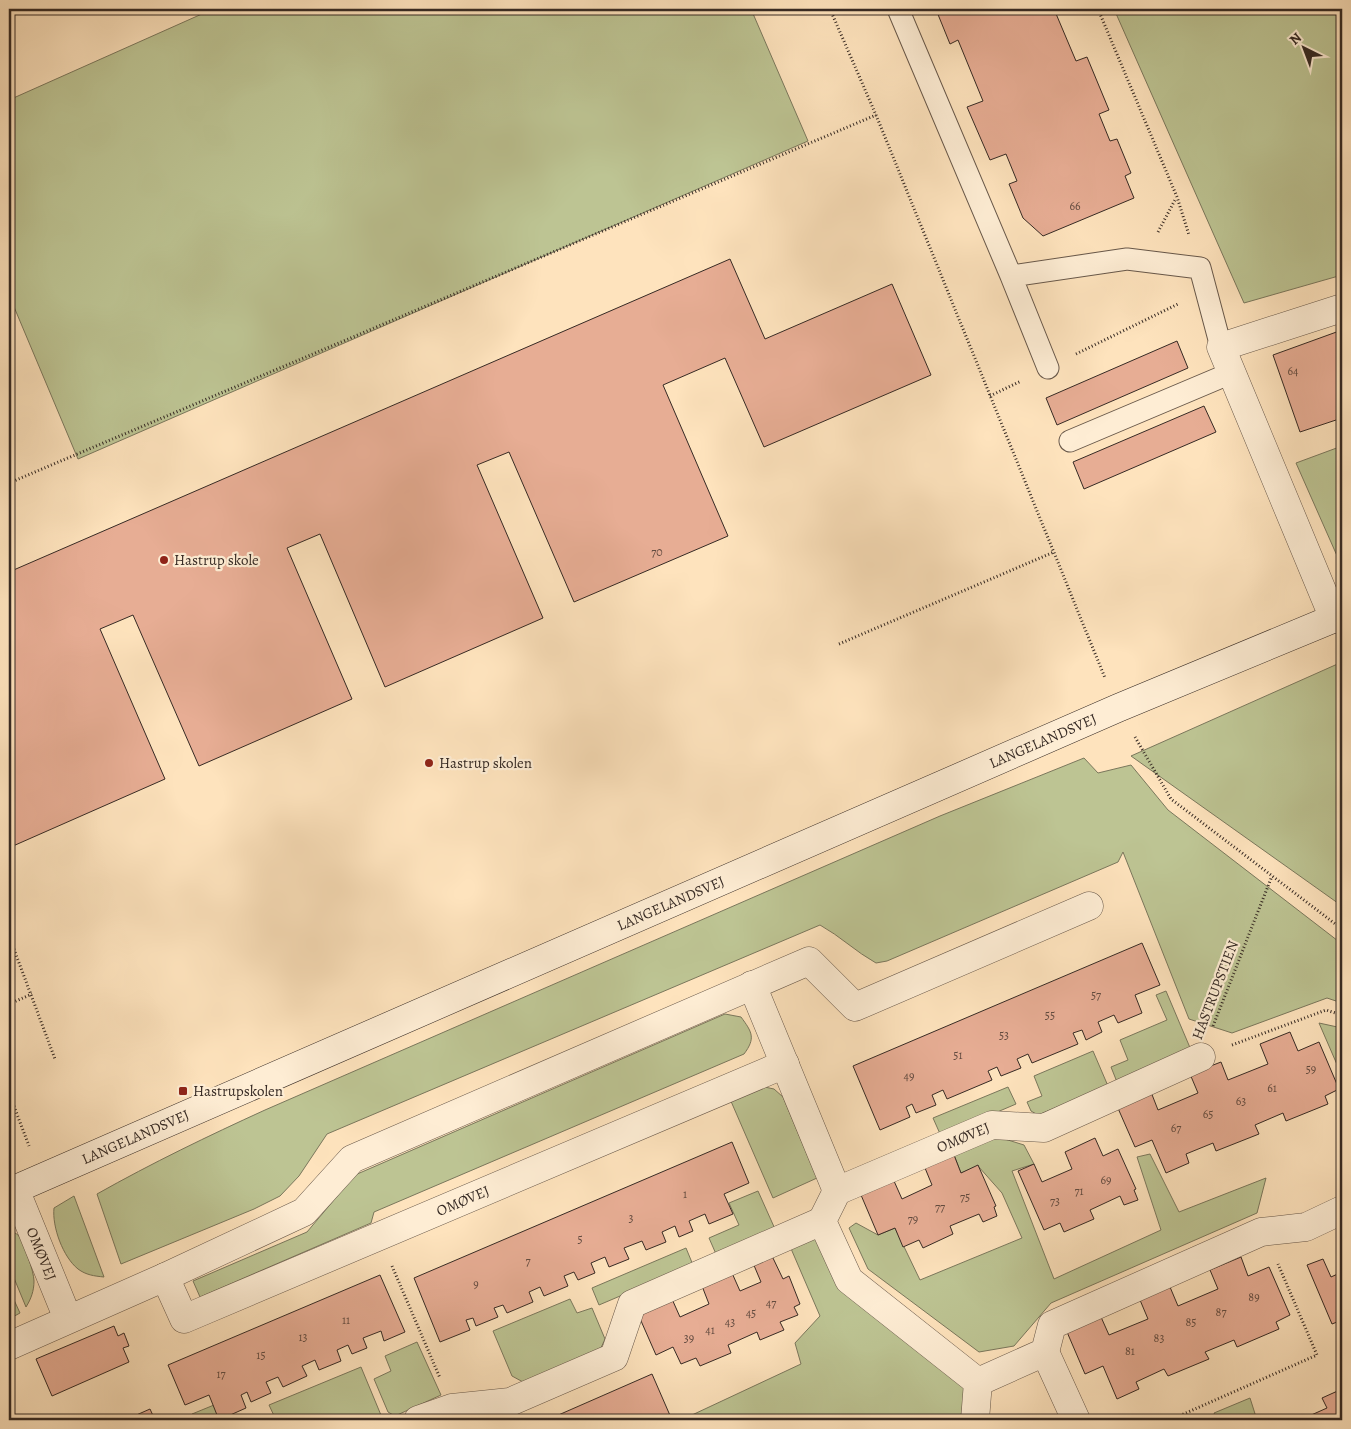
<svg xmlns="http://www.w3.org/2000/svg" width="1351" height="1429" viewBox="0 0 1351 1429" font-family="Alegreya,serif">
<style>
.green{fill:#bdc493;stroke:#7a775c}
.building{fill:#e7ad94;stroke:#362a24}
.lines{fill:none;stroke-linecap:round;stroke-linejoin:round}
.lane-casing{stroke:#68584a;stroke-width:23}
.street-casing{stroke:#68584a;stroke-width:29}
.secondary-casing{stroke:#362a24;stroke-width:29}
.path{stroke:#362a24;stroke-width:3;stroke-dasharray:1 2.5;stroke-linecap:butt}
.lane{stroke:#feedd4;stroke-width:21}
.street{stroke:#feedd4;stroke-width:28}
.secondary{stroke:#feedd4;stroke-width:28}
.poi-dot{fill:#8f2418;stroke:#feedd4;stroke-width:2}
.labels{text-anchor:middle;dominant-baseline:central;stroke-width:4.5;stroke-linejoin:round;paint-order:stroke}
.number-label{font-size:12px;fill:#624b40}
.poi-label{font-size:15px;fill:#362a24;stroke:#feedd4;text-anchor:start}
.street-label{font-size:15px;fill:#362a24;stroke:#feedd4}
</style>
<rect width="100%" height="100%" fill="#fee3bd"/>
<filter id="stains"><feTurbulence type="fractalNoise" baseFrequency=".004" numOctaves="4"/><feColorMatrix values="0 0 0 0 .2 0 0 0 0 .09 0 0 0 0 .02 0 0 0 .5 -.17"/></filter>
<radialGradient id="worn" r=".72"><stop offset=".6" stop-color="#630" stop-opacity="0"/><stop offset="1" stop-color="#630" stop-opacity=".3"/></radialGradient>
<path class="green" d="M 213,9 L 751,9 L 808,141 L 78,459 L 9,295 L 9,100 Z
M 1114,9 L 1342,9 L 1342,275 L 1244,303 Z
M 1342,446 L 1342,567 L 1296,463 Z
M 1342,662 L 1342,906 L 1131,756 Z
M 1084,758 L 1098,773 L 1131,765 L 1168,810 L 1342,944 L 1342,1003 L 1327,998 L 1232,1033 L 1189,1019 L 1123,852 L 1118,862 L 887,961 L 876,963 C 856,952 840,936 820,925 L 327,1134 L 299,1176 L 280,1196 L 254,1209 L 121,1264 L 97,1194 C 152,1163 208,1136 265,1110 L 940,816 Z
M 1166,991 L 1191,1050 L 1117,1082 L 1111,1067 L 1128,1060 L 1120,1040 L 1167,1020 L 1156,995 Z
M 725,1014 L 741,1017 C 752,1032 756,1038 744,1054 L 374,1212 L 371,1223 L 200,1297 L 193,1281 L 307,1232 L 355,1175 Z
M 1319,1023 L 1342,1028 L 1342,1076 Z
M 1093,1051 L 1108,1086 L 1038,1115 L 1031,1111 L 1027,1102 L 1042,1096 L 1034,1076 Z
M 760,1086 L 774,1089 L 783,1097 L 817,1178 L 773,1198 L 730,1099 Z
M 1008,1087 L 1016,1104 L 941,1136 L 933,1118 Z
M 995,1136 L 1024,1145 L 1034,1164 L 1012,1171 L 1054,1279 L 1161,1230 L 1137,1157 L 1150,1154 L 1179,1212 L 1266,1178 L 1257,1213 L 1051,1303 L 1014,1346 L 979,1352 L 868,1269 L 849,1228 L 856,1223 L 878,1235 L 895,1228 L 920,1280 L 1022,1238 L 1002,1193 L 978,1166 L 961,1173 L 954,1155 Z
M 758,1191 L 775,1229 L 716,1254 L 709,1238 L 739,1225 L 729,1203 Z
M 74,1196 L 104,1277 C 94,1276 86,1275 78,1269 C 63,1257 52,1227 54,1208 Z
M 826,1225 L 855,1297 L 966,1389 L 960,1420 L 694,1420 L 692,1415 L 801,1364 L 795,1343 L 820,1316 L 789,1244 Z
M 9,1231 C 12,1231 16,1233 19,1236 C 24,1243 34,1272 34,1281 C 34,1291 31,1299 26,1307 L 9,1266 Z
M 686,1248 L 693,1265 L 599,1305 L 592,1288 Z
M 9,1289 L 20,1313 L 9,1319 Z
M 570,1299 L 577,1313 L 592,1308 L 605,1339 L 600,1350 L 523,1382 L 512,1376 L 493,1331 Z
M 417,1342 L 441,1395 L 395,1416 L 388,1412 L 374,1379 L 391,1371 L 385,1356 Z
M 361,1367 L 383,1420 L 276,1420 L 269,1405 Z
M 1250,1398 L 1257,1420 L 1217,1420 L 1214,1413 Z
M 214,1405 L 221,1420 L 195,1420 L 192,1414 Z"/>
<path class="building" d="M 944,9 L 1054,9 L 1076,61 L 1087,57 L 1109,110 L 1099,114 L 1110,141 L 1117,139 L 1131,173 L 1125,176 L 1134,198 L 1043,236 L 1023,218 L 1009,184 L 1017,181 L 1006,154 L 990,160 L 967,107 L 983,101 L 958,40 L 950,44 L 937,12 Z
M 730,259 L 765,339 L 892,284 L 931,375 L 764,447 L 725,358 L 663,385 L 728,536 L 574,602 L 509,452 L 477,465 L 543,618 L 385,687 L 320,534 L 287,548 L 352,699 L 199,766 L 133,615 L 100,629 L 165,779 L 13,846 L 9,837 L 9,665 L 14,663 L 9,651 L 9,572 Z
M 1342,330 L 1342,418 L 1300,432 L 1273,355 Z
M 1177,341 L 1188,368 L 1057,425 L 1046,398 Z
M 1204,406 L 1216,432 L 1084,489 L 1073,462 Z
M 1142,943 L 1160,985 L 1135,995 L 1142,1013 L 1118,1023 L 1114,1015 L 1098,1022 L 1102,1032 L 1086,1040 L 1082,1030 L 1073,1033 L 1078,1044 L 1032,1063 L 1028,1054 L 1017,1059 L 1021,1068 L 1001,1076 L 997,1067 L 988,1071 L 992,1080 L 947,1099 L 943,1090 L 932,1095 L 936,1105 L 916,1113 L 912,1104 L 906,1107 L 910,1117 L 880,1130 L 853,1066 Z
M 1290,1032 L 1298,1051 L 1319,1042 L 1339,1089 L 1325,1096 L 1328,1104 L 1286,1121 L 1283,1113 L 1255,1125 L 1259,1134 L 1216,1151 L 1213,1143 L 1186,1154 L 1189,1163 L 1166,1173 L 1152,1140 L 1135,1147 L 1117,1106 L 1151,1092 L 1158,1110 L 1198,1093 L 1190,1074 L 1221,1062 L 1228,1080 L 1268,1064 L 1260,1044 Z
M 1095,1138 L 1103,1156 L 1118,1149 L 1136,1189 L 1134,1190 L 1138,1200 L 1124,1205 L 1120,1196 L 1090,1210 L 1094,1219 L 1064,1232 L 1060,1223 L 1044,1230 L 1018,1171 L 1034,1164 L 1042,1182 L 1072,1169 L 1065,1152 Z
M 732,1142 L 749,1183 L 724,1194 L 733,1214 L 709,1224 L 705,1214 L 689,1221 L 693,1231 L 679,1237 L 675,1226 L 662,1232 L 666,1242 L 646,1250 L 642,1241 L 624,1248 L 629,1259 L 609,1267 L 605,1257 L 591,1263 L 595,1273 L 578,1280 L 574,1272 L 564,1276 L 568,1286 L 544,1296 L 540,1287 L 529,1292 L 533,1302 L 507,1313 L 503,1305 L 494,1308 L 498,1317 L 476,1326 L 473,1318 L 466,1320 L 470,1330 L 440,1342 L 414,1278 Z
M 954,1155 L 961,1173 L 978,1165 L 996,1206 L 994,1207 L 997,1216 L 983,1222 L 979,1214 L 950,1226 L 953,1234 L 923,1248 L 919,1240 L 903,1247 L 895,1228 L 878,1235 L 861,1195 L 894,1181 L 902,1199 L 932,1185 L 925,1168 Z
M 772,1256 L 783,1279 L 789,1276 L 800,1304 L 794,1307 L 798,1315 L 780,1322 L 784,1330 L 760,1340 L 757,1332 L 728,1345 L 731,1353 L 700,1366 L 696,1358 L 681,1364 L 673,1347 L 656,1355 L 638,1314 L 672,1299 L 680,1317 L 709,1304 L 702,1286 L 732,1273 L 740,1291 L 761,1282 L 753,1263 Z
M 1241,1257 L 1248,1276 L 1269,1267 L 1290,1315 L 1276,1322 L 1279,1329 L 1237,1347 L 1234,1340 L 1205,1352 L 1209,1359 L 1168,1376 L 1164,1369 L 1136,1382 L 1139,1389 L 1117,1399 L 1103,1366 L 1085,1374 L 1067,1332 L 1101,1317 L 1109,1335 L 1148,1319 L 1140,1300 L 1170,1287 L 1178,1306 L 1218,1289 L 1210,1270 Z
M 1323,1259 L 1331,1277 L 1342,1272 L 1342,1320 L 1332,1324 L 1307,1265 Z
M 380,1275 L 405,1332 L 384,1341 L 381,1331 L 363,1338 L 367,1348 L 352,1354 L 348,1345 L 337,1350 L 341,1361 L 319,1370 L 315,1360 L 302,1366 L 307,1376 L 283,1387 L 278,1377 L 266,1382 L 271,1393 L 251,1402 L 247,1392 L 241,1395 L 246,1408 L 219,1420 L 209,1395 L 185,1405 L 168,1365 Z
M 114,1326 L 118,1336 L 124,1333 L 129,1346 L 123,1348 L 129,1362 L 52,1396 L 36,1359 Z
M 652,1374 L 672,1420 L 547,1420 Z
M 1342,1389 L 1342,1420 L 1300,1420 L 1327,1408 L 1322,1398 Z
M 150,1409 L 155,1420 L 125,1420 Z"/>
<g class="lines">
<g class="lane-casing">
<path id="lane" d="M 898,9 L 1011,276 L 1127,259 L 1200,268 L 1221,347
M 1011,276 L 1048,368
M 1070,441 L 1231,373"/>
</g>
<g class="street-casing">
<g id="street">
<path d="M 1334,619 L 1221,347 L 1342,308"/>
<path d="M 752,985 L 837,1191"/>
<path id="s1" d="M 15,1189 L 68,1319"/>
<path id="s2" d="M 165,1277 L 184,1319 L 785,1064"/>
<path d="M 9,1346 L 165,1277 L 304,1212 L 352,1159 L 809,961 L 855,1007 L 1089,906"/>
<path d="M 1045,1352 L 1076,1420"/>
<path d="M 978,1382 L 1045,1352 L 1052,1325 L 1261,1232 L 1306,1227 L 1342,1210"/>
<path d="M 418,1420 L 452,1408 L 510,1402 L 614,1357 L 632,1304 L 822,1221"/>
<path id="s3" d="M 975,1420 L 978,1382 L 849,1280 L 822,1221 L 837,1191 L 992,1125 L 1044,1128 L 1201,1057"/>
</g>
</g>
<g class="secondary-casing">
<g id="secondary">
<path id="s4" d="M 9,1192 L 1118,708 L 1342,615"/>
</g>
</g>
<path class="path" d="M 830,9 L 876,115 L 1105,678
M 1098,9 L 1177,197 L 1189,235
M 1158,232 L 1176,198
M 1076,354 L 1178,304
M 990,396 L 1021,381
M 9,483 L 876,115
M 839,644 L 1054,552
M 1135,737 L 1171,799 L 1342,929
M 9,854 L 10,858 L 9,858
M 9,936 L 55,1059
M 9,1004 L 32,994
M 1213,1026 L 1272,876
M 1232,1045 L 1326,1010 L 1342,1015
M 9,1093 L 29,1146
M 392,1266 L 440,1378
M 1170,1420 L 1317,1355 L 1278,1264"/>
<use href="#lane" class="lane"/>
<use href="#street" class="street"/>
<use href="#secondary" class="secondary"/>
</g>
<g class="poi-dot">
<circle cx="164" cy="560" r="5"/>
<circle cx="429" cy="763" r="5"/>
<rect x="178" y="1086" width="10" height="10" rx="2.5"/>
</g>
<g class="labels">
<g class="number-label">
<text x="1075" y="206">66</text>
<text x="1293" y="371">64</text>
<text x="657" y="552">70</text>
<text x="1096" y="995">57</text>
<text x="1050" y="1015">55</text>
<text x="1004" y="1035">53</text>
<text x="958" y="1055">51</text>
<text x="1311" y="1069">59</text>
<text x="909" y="1076">49</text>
<text x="1272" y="1088">61</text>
<text x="1241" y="1101">63</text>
<text x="1208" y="1114">65</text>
<text x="1176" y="1128">67</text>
<text x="1106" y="1180">69</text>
<text x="1079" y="1191">71</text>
<text x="685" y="1194">1</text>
<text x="965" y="1197">75</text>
<text x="1055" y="1201">73</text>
<text x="940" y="1207">77</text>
<text x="631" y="1218">3</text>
<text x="913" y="1219">79</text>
<text x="580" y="1239">5</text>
<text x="528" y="1261">7</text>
<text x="476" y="1284">9</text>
<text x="1254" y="1297">89</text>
<text x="771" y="1303">47</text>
<text x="1221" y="1312">87</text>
<text x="751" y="1313">45</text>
<text x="346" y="1320">11</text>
<text x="730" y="1322">43</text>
<text x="1191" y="1322">85</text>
<text x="710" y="1330">41</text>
<text x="303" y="1337">13</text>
<text x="689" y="1338">39</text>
<text x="1159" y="1338">83</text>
<text x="1130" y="1351">81</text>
<text x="261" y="1355">15</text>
<text x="221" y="1374">17</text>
</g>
<g class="poi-label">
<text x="174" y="560">Hastrup skole</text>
<text x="439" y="763">Hastrup skolen</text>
<text x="193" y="1091">Hastrupskolen</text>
</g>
<g class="street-label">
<text stroke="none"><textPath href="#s4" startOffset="1128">LANGELANDSVEJ</textPath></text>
<text stroke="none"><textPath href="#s4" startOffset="722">LANGELANDSVEJ</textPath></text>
<text transform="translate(1215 990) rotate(-69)">HASTRUPSTIEN</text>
<text stroke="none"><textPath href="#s4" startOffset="138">LANGELANDSVEJ</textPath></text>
<text stroke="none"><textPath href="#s3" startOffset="438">OMØVEJ</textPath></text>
<text stroke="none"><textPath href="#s2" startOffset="349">OMØVEJ</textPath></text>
<text stroke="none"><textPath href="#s1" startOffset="70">OMØVEJ</textPath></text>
</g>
</g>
<rect width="1351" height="1429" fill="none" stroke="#fee3bd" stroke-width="30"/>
<rect x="10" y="10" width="1331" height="1409" fill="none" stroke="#362a24" stroke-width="2.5"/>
<rect x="15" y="15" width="1321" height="1399" fill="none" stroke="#362a24"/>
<g transform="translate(1304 48) rotate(318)" stroke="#feedd4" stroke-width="4" paint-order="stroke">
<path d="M0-4L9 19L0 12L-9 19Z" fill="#362a24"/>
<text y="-8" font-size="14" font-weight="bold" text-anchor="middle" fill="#362a24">N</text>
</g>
<rect width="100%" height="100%" filter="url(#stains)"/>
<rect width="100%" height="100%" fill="url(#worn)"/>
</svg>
